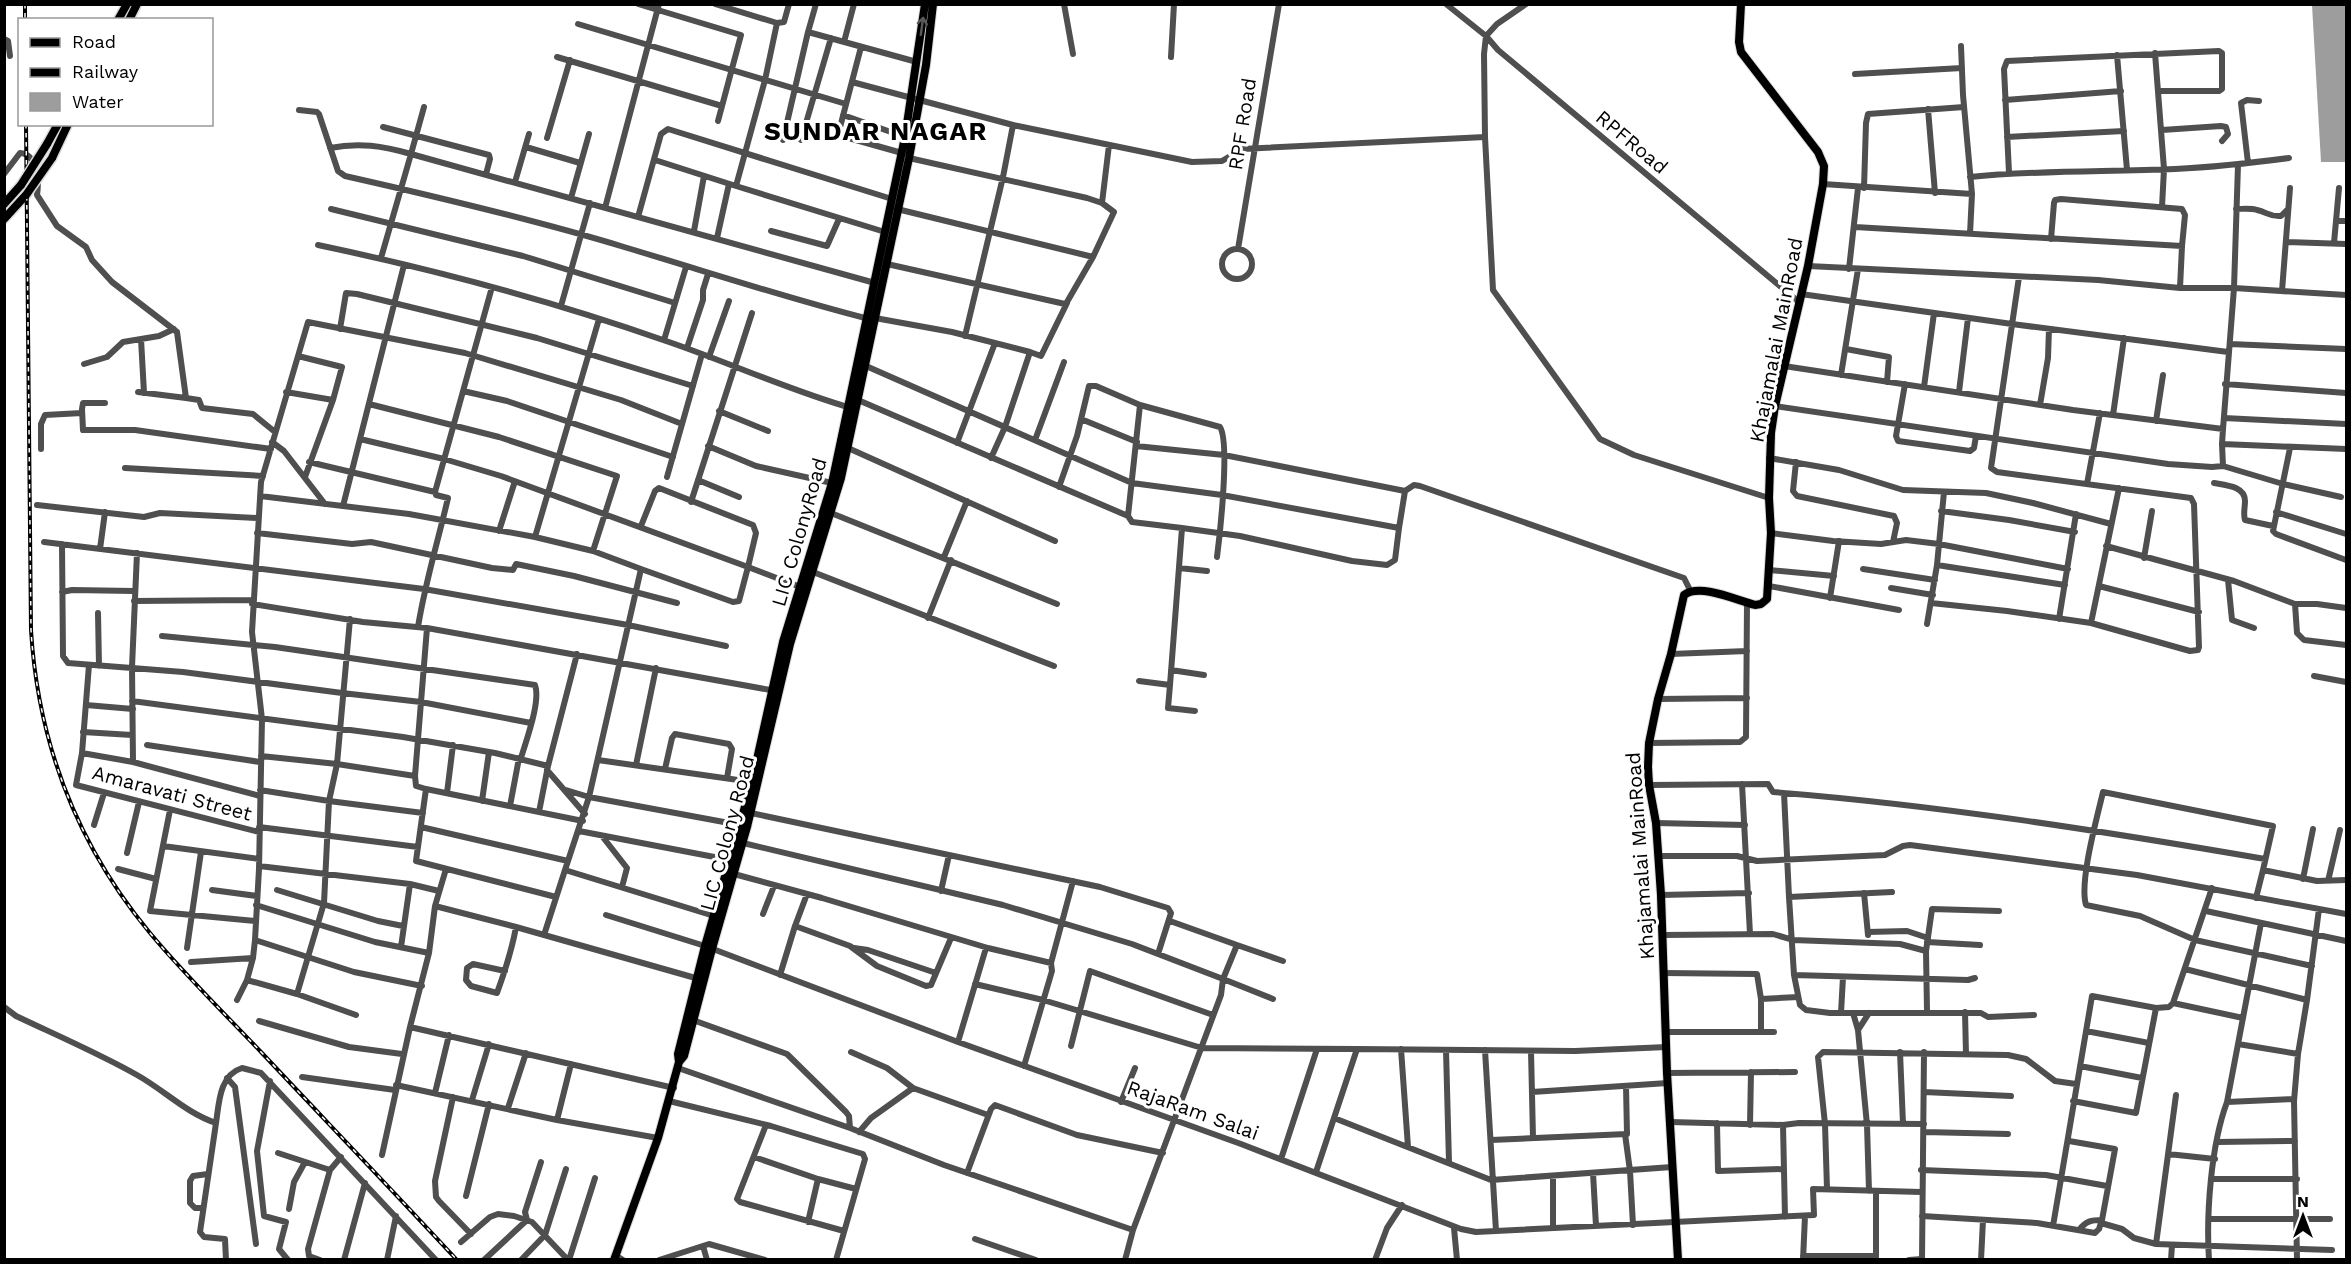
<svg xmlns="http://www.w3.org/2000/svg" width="2351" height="1264" viewBox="0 0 2351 1264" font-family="'Work Sans',sans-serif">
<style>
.water{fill:#9d9d9d}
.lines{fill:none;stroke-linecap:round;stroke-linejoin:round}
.major-casing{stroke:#dbdbdb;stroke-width:10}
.highway-casing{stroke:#dbdbdb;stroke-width:11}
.minor{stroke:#4f4f4f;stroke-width:6}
.major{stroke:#000;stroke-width:8}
.highway{stroke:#000;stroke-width:8}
.rail-casing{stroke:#000;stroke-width:4}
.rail{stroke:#fff;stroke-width:1.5;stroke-dasharray:4.5;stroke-linecap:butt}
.highway-bridge-casing{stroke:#dbdbdb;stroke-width:11;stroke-linecap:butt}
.highway-bridge{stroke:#000;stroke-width:8}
.oneway{stroke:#595959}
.labels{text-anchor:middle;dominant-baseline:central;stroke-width:6;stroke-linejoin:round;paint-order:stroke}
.street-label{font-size:20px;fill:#000;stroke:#fff}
.district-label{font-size:26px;font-weight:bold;letter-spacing:1.5px;fill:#000;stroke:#fff}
</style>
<rect width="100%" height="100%" fill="#fff"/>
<path class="water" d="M 2312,5 L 2346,5 L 2346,162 L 2321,162 Z"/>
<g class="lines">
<g class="major-casing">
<path id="major" d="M 679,1062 L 678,1054 L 705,946 L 752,782 L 783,642 L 832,483 L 905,137 L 925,4
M 614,1260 L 658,1138 L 679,1062 L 684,1056 L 712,949 L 747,827 L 790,644 L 841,478 L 909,158 L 926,65 L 933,4
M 1678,1260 L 1667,1073 L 1661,895 L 1656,823 L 1649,785 L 1648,767 L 1649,743 L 1658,699 L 1671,654 L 1684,595 C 1700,583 1736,600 1755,605 L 1761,604 L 1767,599 L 1771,533 L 1769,498 L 1771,433 L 1775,406 L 1808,266 L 1823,184 L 1824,166 L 1818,152 L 1741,52 L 1739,42 L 1741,4"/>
</g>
<g class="highway-casing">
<path id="highway" d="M 118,20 L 127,4
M 129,20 L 137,4
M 47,144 L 58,124
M 52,158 L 68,124
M 4,204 L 21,185
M 4,219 L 26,195"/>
</g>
<path class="minor" d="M 638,4 L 741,35 L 718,121
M 715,4 L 777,23 L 765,80 L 736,186 L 885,232
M 1064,4 L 1073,54
M 1446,4 L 1486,36 L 1484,54 L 1485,137 L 1493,290 L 1600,439 L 1634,455 L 1769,498
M 1526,4 L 1497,24 L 1486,36 L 1498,50 L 1799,302
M 777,23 L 784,22 L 789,4
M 578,24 L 846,104
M 808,32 L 917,62
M 4,39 L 8,41 L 10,56
M 844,42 L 854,4
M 861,47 L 838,135 L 902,153
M 2155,53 L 2164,169 L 2162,207
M 2117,55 L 2127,170
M 557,57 L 722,106
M 1171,57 L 1174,4
M 1855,74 L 1962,68
M 852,82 L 1013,125
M 2005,100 L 2121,91
M 1928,109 L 1935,193
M 299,110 L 317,112 L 319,114 L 338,171 L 345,176 C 438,197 532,219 624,247 C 705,271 786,298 869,319
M 843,115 L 905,137
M 383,127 L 489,155 L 490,159 L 486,174
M 2162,130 L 2221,126 L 2226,127 L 2228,134 L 2222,141
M 2007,137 L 2124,131
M 547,138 L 570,60
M 783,140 L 808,32 L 816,4
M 801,140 L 831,38
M 526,147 L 580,163
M 330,148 C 359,142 383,146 411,154 L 424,107
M 655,160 L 736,186
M 2248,163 L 2241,103 L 2247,100 L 2259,101
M 2238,165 L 2234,288 L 2346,295
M 2009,173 L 2004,69 L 2007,61 L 2219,51 L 2222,53 L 2222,89 L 2219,91 L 2158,91
M 4,174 L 20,153 C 38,154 39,182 37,195 L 57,226 L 86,247 L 92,260 L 112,282 L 177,332 L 186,398 L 199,400 L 202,408 L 253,414 L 275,432
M 1970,177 C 2038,170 2107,172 2175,169 C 2214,167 2251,163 2289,158
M 515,182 L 529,134
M 1823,184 L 1972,194 L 1963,95 L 1961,46
M 1864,188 L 1866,123 L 1868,114 L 1964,107
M 571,198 L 589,134
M 1102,203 L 1109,145
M 605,208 L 659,4
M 331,209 L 523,256 L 675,303
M 897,209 L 1093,257
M 2236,209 C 2243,209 2251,208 2257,210 C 2267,212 2269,217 2281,216 L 2287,210
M 638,217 L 661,134 L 668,129 L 892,199
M 2336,221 L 2346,221
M 1855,227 L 2182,246 L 2180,288
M 694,231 L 704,176
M 771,231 L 827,246 L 839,219
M 1970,234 L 1972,194
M 717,238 L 729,184
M 2051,239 L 2054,203 L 2055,200 L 2061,199 L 2182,209 L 2185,215 L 2182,246
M 2287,242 L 2346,244
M 2334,243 L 2339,188
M 318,245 C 436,270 553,301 666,341 C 728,362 788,390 851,408
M 1238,249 L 1279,4
M1222 264a15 15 0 1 1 30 0a15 15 0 1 1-30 0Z
M 381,258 L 411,154 L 875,283
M 887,264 L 1065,304 L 1067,302 L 1093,257 L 1114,212 L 1102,203 L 1087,198 L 909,158
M 1849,269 L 1858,188
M 2282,291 L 2290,188
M 1801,294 L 2012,324 L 2228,352
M 561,306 L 590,203
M 875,318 L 952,332 L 1030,352 L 1005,427 L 991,458
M 340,329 L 346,293 L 357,294 L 537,338 L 693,386
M 965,336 L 1003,177 L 1013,125 L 1192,162 L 1222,161 L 1242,149 L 1485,137
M 141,339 L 144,393
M 664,340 L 686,267
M 2230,344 L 2346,349
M 687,348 L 703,300 L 703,290 L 708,274
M 1846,349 L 1889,357 L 1887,382
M 1030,352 L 1041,356 L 1067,303
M 298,356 L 342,367 L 333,400 L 305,477
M 709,357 L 729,301
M 84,364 L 107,357 L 123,342 L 159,336 L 174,329
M 866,366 L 1132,483 L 1222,495 L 1399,528 L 1395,560 L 1387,565 L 1352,561 L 1240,536 L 1182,528 L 1170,685 L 1139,681
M 1784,366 L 2073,410 L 2223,429 L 2234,288 L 2180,288 L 2098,280 L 1808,266
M 1841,375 L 1858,269
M 1905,384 L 1896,436 L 1898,441 L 1970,451 L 1974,448 L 1976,436
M 2225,384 L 2346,393
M 1924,387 L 1934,313
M 463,391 L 507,401 L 673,457
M 138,392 L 186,398
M 286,392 L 333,400
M 1959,392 L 1968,318
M 858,400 L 1128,516 L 1132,522 L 1182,528
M 105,403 L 83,403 L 82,409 L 83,430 L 135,430 L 271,449
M 369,404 L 499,437 L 617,476 L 593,551
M 2040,405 L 2048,358 L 2049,329
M 1775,406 L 2168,464 L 2212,467 L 2223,466 L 2283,484 L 2341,497
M 719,411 L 768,431
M 2113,415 L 2124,338
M 2224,418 L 2346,424
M 1081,419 L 1137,442
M 2156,421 L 2163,375
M 2223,429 L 2222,444 L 2346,449
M 360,439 L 444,459 L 501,476 L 748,567 L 756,533 L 753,525 L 659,488 L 655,491 L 641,526
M 1035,440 L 1064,362
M 272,442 L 284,451 L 325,504
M 957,443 L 995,343
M 2222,444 L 2223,466
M 708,446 L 756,466 L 832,483
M 1136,446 L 1224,455 L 1405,491 L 1399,528
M 848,448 L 1055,541
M 2290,448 L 2273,531 L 2276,534 L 2346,560
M 41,449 L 41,424 L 45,415 L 82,413
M 1769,458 L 1839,470 L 1903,490 L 1986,493 L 2033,503 L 2111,524
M 309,462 L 435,492
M 1796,462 L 1793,491 L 1797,496 L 1894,516 L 1897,523 L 1893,542
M 125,468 L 263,476
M 667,477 L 702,354
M 698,480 L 739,497
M 2214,483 C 2225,485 2245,486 2245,501 C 2245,508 2243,514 2245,520 L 2273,526
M 2087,484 L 2100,413
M 1059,487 L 1077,436 L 1089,386 L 1096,386 L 1140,405
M 1405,491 L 1414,485 L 1420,486 L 1684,578 L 1690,590
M 260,496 L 409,514 L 535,537 L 593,551 L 641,569
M 691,502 L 752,313
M 37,505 L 144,517 L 160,513 L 258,518
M 343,506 L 404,265
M 1941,511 L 2009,520 L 2075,532
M 2276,512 L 2346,534
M 831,513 L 1057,604
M 1128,516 L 1140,405 L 1220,427 C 1230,443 1220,534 1217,557
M 499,531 L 515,481
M 257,533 L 352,544 L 371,542 L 492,568 L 513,570 L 516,564 L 574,576 L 677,603
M 1771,533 L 1833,541 L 1881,544 L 1906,540 L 1939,544 L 2068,569
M 535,537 L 599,319
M 44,542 L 424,589 L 628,625 L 726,646
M 62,544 L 63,656 L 68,663 L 183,672 L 342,693 L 421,702 L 531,723
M 2106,546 L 2234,581 L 2295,604 L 2317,604 L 2346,608
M 100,549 L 105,512
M 137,553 L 132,667 L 133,762 L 260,796
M 944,557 L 967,501
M 2144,558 L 2152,511
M 1937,565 L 2065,585
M 1179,568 L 1207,571
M 1863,569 L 1935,580
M 1769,570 L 1834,576
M 813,572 L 1054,666
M 2228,580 L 2232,620 L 2254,628
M 1769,586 L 1899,610
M 2099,586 L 2199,612
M 1891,588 L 1933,595
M 62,592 L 72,590 L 134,591
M 1830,598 L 1839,541
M 134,601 L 253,600
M 1931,603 L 2007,611 L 2091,623 L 2190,651 L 2198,650 L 2199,647 L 2194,504 L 2191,498 L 1997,472 L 1991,468 L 2019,277
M 252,604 L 363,622 L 427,628 L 776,691
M 2295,604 L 2297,633 L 2304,640 L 2346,645
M 98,613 L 99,666
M 928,618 L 951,560
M 2059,619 L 2076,514
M 2091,623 L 2119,488
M 1927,624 L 1937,565 L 1944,492
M 418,627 C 425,583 438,541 448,498 L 436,495 L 435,492 L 492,287
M 162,636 L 275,647 L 535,685 C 541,701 526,741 521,758
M 1671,654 L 1747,651
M 89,665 L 82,753 L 76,785 L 259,832
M 1171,670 L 1204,675
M 2314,676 L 2346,682
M 1170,685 L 1168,708 L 1195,711
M 1658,699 L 1747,698
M 132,701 L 403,737 L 495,753 L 548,766
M 86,705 L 133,709
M 83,732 L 132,735
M 1649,743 L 1740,742 L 1746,737 L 1747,603
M 147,745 L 260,762
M 82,753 L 133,762
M 261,756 L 337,764 L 350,619
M 598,760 L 752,782
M 636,765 L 656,668
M 665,769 L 672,738 L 675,734 L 729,744 L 732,749 L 727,778
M 547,770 L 585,814
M 415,776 L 427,628
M 1742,784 L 1750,934
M 1649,785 L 1768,784 L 1773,792 C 1938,805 2102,831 2265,859
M 260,790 L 329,801 L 337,764 L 415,776 L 416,786 L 426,789
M 566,790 L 589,797 L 740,825
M 447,793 L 453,745
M 1784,793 L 1789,897 L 1892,892
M 482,801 L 489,752
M 510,806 L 519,758
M 170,810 L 150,911 L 255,921
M 539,812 L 548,766 L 577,654
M 751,813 L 1100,887 L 1168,908 L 1171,913 L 1158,954
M 1656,823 L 1745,825
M 94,825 L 104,793
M 259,827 L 418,847
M 421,827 L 568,861
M 579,831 L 730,860
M 602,836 L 627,868 L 622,887
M 743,843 L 1003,905 L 1132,944 L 1223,979 L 1221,995 L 1133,1230 L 1125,1260
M 163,846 L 259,859
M 127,853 L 139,802
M 1659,856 L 1737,856 L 1757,861 L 1885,855 L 1903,846 L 1910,845 L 2137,875 L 2346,914
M 259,866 L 410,884 L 439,891
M 118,869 L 156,879
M 2263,870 L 2273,826 L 2103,792 C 2097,818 2079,882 2086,905 L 2140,916 L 2195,940 L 2312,966
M 734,874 L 822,898 L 988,948 L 1051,963 L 1073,881
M 2303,879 L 2313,829
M 2328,881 L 2340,830
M 212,890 L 257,896
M 277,890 L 378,921 L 403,926
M 941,891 L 949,855
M 1864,893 L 1868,935
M 807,894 L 795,926 L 850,946 L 877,966 L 926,986 L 931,985 L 951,938
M 1661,895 L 1749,893
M 556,897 L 416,861 L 426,789 L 583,821
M 1789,897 L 1794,975 L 1968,980 L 1975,978
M 2256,898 L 2263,870 L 2317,881 L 2346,880
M 256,905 L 375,942 L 429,953
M 435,906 L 446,869
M 2206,911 L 2346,941
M 763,914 L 774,886
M 606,915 L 705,946 L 958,1042 L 1241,1144 L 1461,1229 L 1476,1232 L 1814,1215 L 1813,1189 L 1921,1192
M 714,916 L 565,870 L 589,797 L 641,569 L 733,602 L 739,601 L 748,567 L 803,588
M 1170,921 L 1237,945 L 1223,979 L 1273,999
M 1868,932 L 1907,931 L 1928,938
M 544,935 L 565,870
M 1663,935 L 1773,934 L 1793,940 L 1900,944 L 1926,951 L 1932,909 L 1999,911
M 1927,942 L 1980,945
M 1237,945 L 1283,961
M 401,947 L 410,884
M 187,948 L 201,852
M 854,948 L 868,950 L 936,973
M 1926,951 L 1927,1011
M 191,962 L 253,958 L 255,940
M 2185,969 L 2307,1000
M 505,971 L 473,964 L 467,968 L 466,980 L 471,986 L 497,993 C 505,971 512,950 516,927
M 1664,973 L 1757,974 L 1761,999 L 1761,1032
M 780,975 L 795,926
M 1794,975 L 1800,1005 L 1806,1010 L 1830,1013 L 1981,1013 L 1988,1017 L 2034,1015
M 247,980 L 253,958
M 975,984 L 1043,1000 L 1202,1048 L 1357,1049
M 422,986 L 354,972 L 255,940 L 259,869 L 262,719 L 252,632 L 261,482 L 308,322 L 465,353 L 621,400 L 682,424
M 297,994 L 324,903 L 329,801 L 423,813
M 1761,999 L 1798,997
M 237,1000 L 247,980 L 297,994 L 356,1015
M 2173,1003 L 2212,888
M 4,1007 L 16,1016 C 56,1035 98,1053 137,1075 C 164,1090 186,1113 216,1123 C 219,1104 219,1075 242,1068 L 261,1073 L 436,1260
M 1965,1012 L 1966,1054
M 1841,1013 L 1843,977
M 1853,1013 L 1858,1030 L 1867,1125 L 1869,1191
M 690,1019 L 787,1054 L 846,1112 L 849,1116 L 850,1128
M 259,1021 L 349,1047 L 402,1054
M 410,1027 L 429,953 L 435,906 L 516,927 L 699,979
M 1858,1030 L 1869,1013
M 2086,1031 L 2149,1043
M 1667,1032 L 1774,1032
M 958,1042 L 986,948
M 2238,1044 L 2298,1054
M 1071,1046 L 1090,971 L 1213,1015
M 1401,1049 L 1408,1147
M 1446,1050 L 1449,1163
M 1485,1050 L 1496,1231
M 1531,1051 L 1533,1138
M 851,1052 L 887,1068 L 913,1088 L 988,1115
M 1900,1052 L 1903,1124
M 1024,1066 L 1052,971 L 1051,963
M 2080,1066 L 2142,1078
M 678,1068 L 850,1128 L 944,1165 L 1133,1230
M 1667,1073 L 1795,1072
M 302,1077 L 395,1090
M 227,1078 L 235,1087 L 256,1244
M 270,1081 L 257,1151 L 264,1216 L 286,1222 L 279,1249 L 288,1260
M 396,1085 L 557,1120 L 658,1138
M 1532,1092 L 1668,1083
M 1924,1092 L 2011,1096
M 435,1093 L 449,1035
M 453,1097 L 435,1181 L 436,1197 L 439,1201 L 471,1234
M 472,1100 L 489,1044
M 669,1101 L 771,1126 L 863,1154 L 865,1159 L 836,1260
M 2073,1101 L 2136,1113 L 2156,1008
M 1121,1102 L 1135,1068
M 2227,1102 L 2294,1099
M 508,1108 L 526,1053
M 1334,1118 L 1491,1180 L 1672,1167
M 557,1120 L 571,1064
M 1670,1122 L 1783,1125 L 1799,1123 L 1924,1124
M 216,1123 L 200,1232 L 204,1237 L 225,1239 L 226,1260
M 1717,1123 L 1718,1171 L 1783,1169
M 766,1125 L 737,1199 L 740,1202 L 844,1231
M 1750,1125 L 1751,1072
M 1783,1125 L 1785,1217
M 859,1132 L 871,1118 L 913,1088
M 1924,1132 L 2008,1134
M 1625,1134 L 1630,1171 L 1633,1225
M 1491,1140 L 1627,1134 L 1626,1086
M 2217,1142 L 2295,1141
M 278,1153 L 330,1170
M 2168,1154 L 2215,1159
M 382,1155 L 410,1027 L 674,1088
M 754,1157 L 818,1179 L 808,1222
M 1281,1159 L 1317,1049
M 1921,1170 L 2046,1175 L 2107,1186
M 1316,1172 L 1357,1049 L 1575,1051 L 1667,1047
M 967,1173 L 991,1109 L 995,1105 L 1077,1135 L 1163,1153
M 1593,1173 L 1596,1226
M 1553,1176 L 1553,1228
M 818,1179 L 856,1189
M 2212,1179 L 2297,1179
M 1827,1189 L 1825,1124 L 1818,1057 L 1823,1052 L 2008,1055 L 2026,1059 L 2055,1081 L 2076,1084
M 1876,1191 L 1876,1259
M 466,1196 L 489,1104
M 203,1208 L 195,1208 L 190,1203 L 190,1181 L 193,1176 L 208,1174
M 289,1209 L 294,1182 L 305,1162
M 1922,1216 L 2037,1223 L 2095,1233 L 2099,1229 L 2102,1220 L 2115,1149 L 2069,1141
M 2209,1219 L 2330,1219
M 2101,1223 L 2122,1229 L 2134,1238 L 2156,1244 L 2332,1250
M 2053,1226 L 2092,996 L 2156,1008 L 2169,1007 L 2173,1003 L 2243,1018
M 1454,1228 L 1457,1260
M 2079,1230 C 2086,1221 2091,1220 2102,1220
M 975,1239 L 1036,1260
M 461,1242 L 490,1217 L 498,1214 L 514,1216 L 532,1222 L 568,1260
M 2156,1244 L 2176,1095
M 703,1246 L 707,1260
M 615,1255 L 623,1260
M 1803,1256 L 1876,1256
M 320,1260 L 309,1256 L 308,1249 L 330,1170 L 341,1157
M 344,1260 L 365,1183
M 387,1260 L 396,1216
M 484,1260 L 527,1220 L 525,1212 L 541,1162
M 521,1260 L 545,1235 L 566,1169
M 569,1260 L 595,1178
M 659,1260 L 709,1244 L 765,1260
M 1375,1260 L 1387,1228 L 1402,1205
M 1803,1260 L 1805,1216
M 1909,1260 L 1922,1259
M 1922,1260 L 1924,1052
M 1981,1260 L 1983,1220
M 2171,1260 L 2172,1245
M 2209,1260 C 2206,1214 2211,1145 2227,1102 L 2261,923
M 2297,1260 L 2294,1101 L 2298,1054 L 2307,1000 L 2319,909"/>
<use href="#major" class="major"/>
<use href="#highway" class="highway"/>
<g class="rail-casing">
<path id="rail" d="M 25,4 L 25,20
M 26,124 L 31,630 C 38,743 77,845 150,933 C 184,974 224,1013 261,1052 C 326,1121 392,1190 457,1260"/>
</g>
<use href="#rail" class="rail"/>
<g class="highway-bridge-casing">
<path id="highway-bridge" d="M 21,185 L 47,144
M 26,195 L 52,158"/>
</g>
<use href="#highway-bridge" class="highway-bridge"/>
</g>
<defs><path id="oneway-shaft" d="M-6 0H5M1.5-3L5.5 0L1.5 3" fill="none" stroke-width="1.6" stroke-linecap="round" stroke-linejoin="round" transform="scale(1.5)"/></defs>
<use class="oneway" href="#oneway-shaft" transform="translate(922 26) rotate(-82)"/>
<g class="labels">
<g class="street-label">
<text transform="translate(1242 124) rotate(-81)">RPF Road</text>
<text transform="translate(1632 142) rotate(40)">RPFRoad</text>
<text transform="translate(1776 340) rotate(-79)">Khajamalai MainRoad</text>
<text transform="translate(799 532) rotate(-74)">LIC ColonyRoad</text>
<text transform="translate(172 793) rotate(15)">Amaravati Street</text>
<text transform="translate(727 833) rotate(-75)">LIC Colony Road</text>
<text transform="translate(1640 856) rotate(-94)">Khajamalai MainRoad</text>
<text transform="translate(1193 1110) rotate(20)">RajaRam Salai</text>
</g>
<g class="district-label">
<text x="876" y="131">SUNDAR NAGAR</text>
</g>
</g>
<rect width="2351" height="1264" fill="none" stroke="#000000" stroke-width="12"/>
<rect x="18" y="18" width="195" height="108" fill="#ffffff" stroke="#999999" stroke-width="1.5"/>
<rect x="30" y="38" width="30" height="9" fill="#000000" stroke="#999999" stroke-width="1.5"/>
<text x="72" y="48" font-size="18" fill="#000000">Road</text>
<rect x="30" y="68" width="30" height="9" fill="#000000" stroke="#999999" stroke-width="1.5"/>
<text x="72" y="78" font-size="18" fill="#000000">Railway</text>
<rect x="30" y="93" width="30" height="18" fill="#9d9d9d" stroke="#999999" stroke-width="1.5"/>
<text x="72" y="108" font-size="18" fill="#000000">Water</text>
<g transform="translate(2303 1216)" stroke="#ffffff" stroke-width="4.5" paint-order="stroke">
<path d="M0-4.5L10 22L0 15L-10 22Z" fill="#000000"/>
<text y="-9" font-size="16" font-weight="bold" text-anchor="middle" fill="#000000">N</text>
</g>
</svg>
